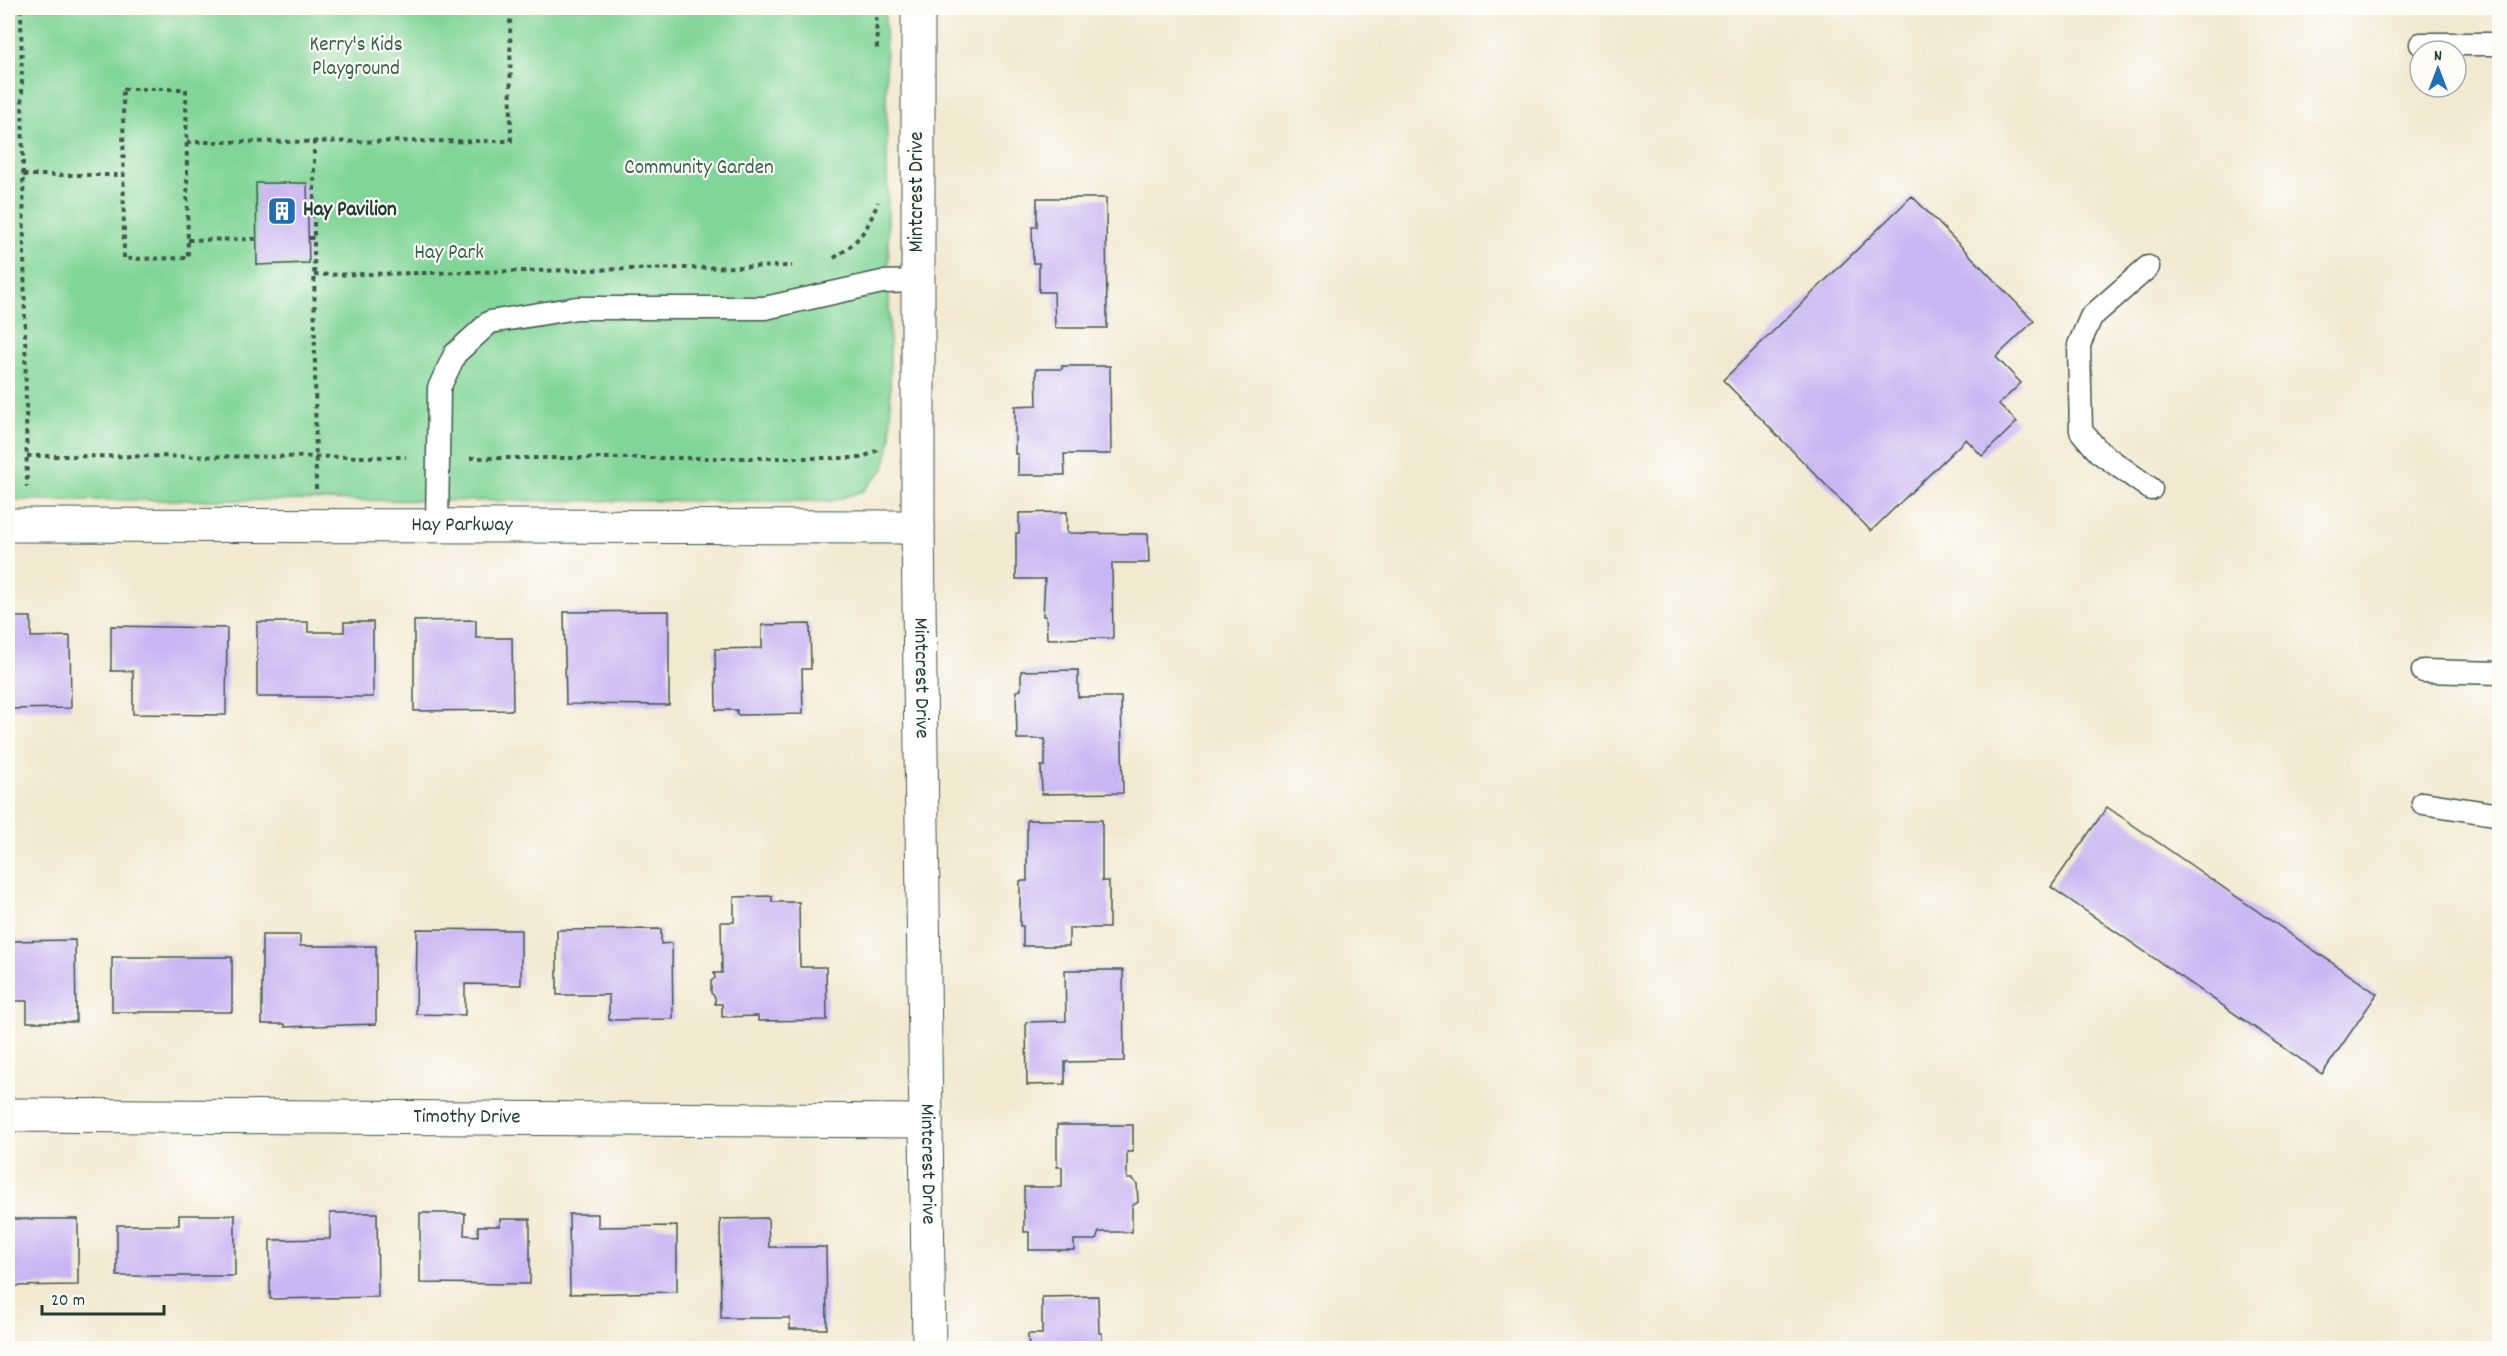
<svg xmlns="http://www.w3.org/2000/svg" width="2507" height="1356" viewBox="0 0 2507 1356" font-family="Dekko,sans-serif">
<style>
.green{fill:#81d598;stroke:#508966;stroke-width:1.5}
.building{fill:#c9b5f3}
.lines{fill:none;stroke-linecap:round;stroke-linejoin:round}
.service-casing{stroke:#3f574c;stroke-width:25}
.minor-casing{stroke:#3f574c;stroke-width:35}
.path{stroke:#3f574c;stroke-width:4;stroke-dasharray:4.5 4.5;stroke-linecap:butt}
.service{stroke:#fff;stroke-width:22}
.minor{stroke:#fff;stroke-width:33}
.labels{text-anchor:middle;dominant-baseline:central;stroke-width:4.5;stroke-linejoin:round;paint-order:stroke}
.park-label{font-size:21px;fill:#38634d;stroke:#fdfcf7}
.street-label{font-size:21px;fill:#1f3d34;stroke:#fdfcf7}
.poi-label{font-size:21px;font-weight:bold;fill:#1f3d34;stroke:#fdfcf7;text-anchor:start}
</style>
<rect width="100%" height="100%" fill="#fdfcf7"/>
<filter id="ink" filterUnits="userSpaceOnUse"><feTurbulence type="fractalNoise" baseFrequency=".0167" numOctaves="2"/><feDisplacementMap in="SourceGraphic" scale="12" xChannelSelector="R" yChannelSelector="G"/><feConvolveMatrix kernelMatrix="1 2 1 2 8 2 1 2 1" color-interpolation-filters="sRGB"/></filter>
<filter id="wash" filterUnits="userSpaceOnUse"><feTurbulence type="fractalNoise" baseFrequency=".008" numOctaves="4" result="noise"/><feDisplacementMap in="SourceGraphic" scale="24" xChannelSelector="R" yChannelSelector="G"/><feGaussianBlur stdDeviation="1.35" result="paint"/><feColorMatrix in="noise" values="0 0 0 0 0 0 0 0 0 0 0 0 0 0 0 0 0 1.4 0 .05"/><feComposite in="paint" operator="in"/></filter>
<g filter="url(#wash)">
<rect width="100%" height="100%" fill="#f3e9d1"/>
<path class="green" d="M 8,8 L 885,8 L 891,437 L 884,469 L 863,491 L 832,501 L 8,500 Z"/>
<g id="blocks">
<path class="building" d="M 256,183 L 307,183 L 309,263 L 257,265 Z
M 1912,196 L 2034,321 L 1996,357 L 2021,383 L 1999,404 L 2017,422 L 1982,456 L 1966,439 L 1871,531 L 1723,380 Z
M 1037,198 L 1106,198 L 1107,328 L 1055,328 L 1054,292 L 1039,292 L 1039,263 L 1033,263 L 1032,227 L 1037,227 Z
M 1062,366 L 1110,366 L 1111,454 L 1064,454 L 1065,475 L 1018,475 L 1018,454 L 1015,454 L 1015,406 L 1037,405 L 1036,369 L 1062,369 Z
M 1067,512 L 1067,533 L 1148,534 L 1149,563 L 1112,563 L 1113,638 L 1047,639 L 1046,616 L 1043,616 L 1045,579 L 1016,579 L 1016,533 L 1019,533 L 1019,513 Z
M 669,611 L 669,705 L 566,704 L 564,612 Z
M 8,617 L 31,617 L 31,637 L 70,636 L 71,708 L 8,709 Z
M 476,620 L 476,638 L 512,638 L 513,710 L 414,711 L 414,621 Z
M 257,622 L 308,622 L 308,632 L 344,632 L 344,622 L 373,622 L 373,697 L 257,697 Z
M 810,624 L 811,669 L 802,669 L 803,714 L 737,715 L 737,710 L 716,710 L 715,649 L 762,648 L 762,625 Z
M 111,626 L 227,628 L 226,715 L 133,714 L 133,671 L 111,671 Z
M 1078,670 L 1078,697 L 1121,697 L 1123,793 L 1042,794 L 1041,766 L 1045,766 L 1045,739 L 1017,739 L 1016,691 L 1021,690 L 1021,671 Z
M 2107,807 L 2377,994 L 2322,1074 L 2051,887 Z
M 1027,820 L 1102,820 L 1102,881 L 1109,881 L 1109,928 L 1069,928 L 1069,946 L 1023,946 L 1023,926 L 1020,926 L 1020,881 L 1027,881 Z
M 772,896 L 772,902 L 799,902 L 800,967 L 826,967 L 827,1020 L 758,1021 L 758,1016 L 722,1017 L 722,1004 L 715,1004 L 715,997 L 711,993 L 711,981 L 715,978 L 714,973 L 722,973 L 721,922 L 734,922 L 734,897 Z
M 417,929 L 521,930 L 521,985 L 465,984 L 465,1015 L 416,1014 Z
M 661,929 L 661,944 L 672,943 L 673,1019 L 609,1020 L 609,995 L 557,995 L 557,930 Z
M 262,935 L 300,935 L 300,946 L 376,946 L 376,1024 L 285,1027 L 285,1024 L 262,1024 Z
M 75,940 L 76,1022 L 27,1022 L 27,1001 L 8,1001 L 8,941 Z
M 112,957 L 232,957 L 232,1012 L 112,1012 Z
M 1065,970 L 1123,970 L 1124,1061 L 1065,1062 L 1065,1084 L 1027,1085 L 1026,1022 L 1066,1021 Z
M 1057,1125 L 1133,1125 L 1133,1152 L 1127,1152 L 1127,1179 L 1132,1179 L 1137,1184 L 1138,1202 L 1132,1206 L 1132,1232 L 1099,1232 L 1096,1240 L 1074,1240 L 1074,1250 L 1029,1250 L 1029,1232 L 1024,1232 L 1024,1187 L 1062,1187 L 1062,1167 L 1057,1167 Z
M 330,1213 L 377,1213 L 378,1297 L 270,1299 L 270,1240 L 330,1239 Z
M 420,1213 L 465,1213 L 464,1235 L 478,1236 L 478,1226 L 500,1226 L 500,1219 L 530,1219 L 530,1284 L 420,1283 Z
M 569,1214 L 598,1214 L 598,1227 L 677,1226 L 677,1292 L 570,1294 Z
M 179,1215 L 235,1215 L 235,1276 L 117,1276 L 117,1225 L 179,1225 Z
M 768,1218 L 769,1247 L 826,1247 L 827,1329 L 790,1329 L 790,1318 L 721,1318 L 720,1219 Z
M 8,1219 L 78,1219 L 78,1285 L 8,1286 Z
M 1098,1296 L 1099,1333 L 1102,1333 L 1102,1348 L 1029,1348 L 1028,1334 L 1042,1334 L 1042,1297 Z"/>
</g>
</g>
<g filter="url(#ink)">
<use href="#blocks" fill-opacity="0" stroke="#3f574c" stroke-width="1.5"/>
<g class="lines">
<g class="service-casing">
<path id="service" d="M 2421,44 L 2500,44
M 2148,267 L 2091,317 L 2079,345 L 2081,431 L 2099,452 L 2151,489
M 437,527 L 439,388 L 455,354 L 490,322 L 577,308 L 765,308 L 882,282 L 918,281
M 2423,671 L 2500,673
M 2423,803 L 2500,815"/>
</g>
<g class="minor-casing">
<g id="minor">
<path id="s1" d="M 918,8 L 918,527 L 929,1348"/>
<path id="s2" d="M 8,525 L 918,527"/>
<path id="s3" d="M 8,1115 L 926,1121"/>
</g>
</g>
<path class="path" d="M 21,8 L 27,487
M 876,8 L 877,52
M 123,89 L 186,89 L 188,258 L 124,259 Z
M 314,141 L 314,238
M 187,142 L 511,141 L 510,8
M 23,175 L 123,175
M 309,238 L 314,238 L 316,489
M 188,240 L 256,239
M 834,258 C 859,242 868,229 878,202
M 314,275 L 792,266
M 27,456 L 406,457
M 470,458 L 861,458 L 880,449"/>
<use href="#service" class="service"/>
<use href="#minor" class="minor"/>
</g>
</g>
<defs>
<g id="building-square" transform="scale(1.5)"><rect x="-9" y="-9" width="18" height="18" rx="4" fill="#1f6fb2" stroke="#fdfcf7"/><path d="M-4-6H4V6H1V3H-1V6H-4ZM-2.5-4.3h1.7v1.8h-1.7ZM.8-4.3h1.7v1.8H.8ZM-2.5-1h1.7V.8h-1.7ZM.8-1h1.7V.8H.8Z" fill="#fff"/></g>
</defs>
<g fill-rule="evenodd">
<use href="#building-square" x="282" y="211"/>
</g>
<g class="labels">
<g class="park-label">
<text x="356" y="46">Kerry's Kids<tspan x="356" dy="24">Playground</tspan></text>
<text x="699" y="169">Community Garden</text>
<text x="449" y="254">Hay Park</text>
</g>
<g class="street-label">
<text transform="translate(918 192) rotate(-90)">Mintcrest Drive</text>
<text stroke="none"><textPath href="#s2" startOffset="454">Hay Parkway</textPath></text>
<text stroke="none"><textPath href="#s1" startOffset="670">Mintcrest Drive</textPath></text>
<text stroke="none"><textPath href="#s3" startOffset="459">Timothy Drive</textPath></text>
<text stroke="none"><textPath href="#s1" startOffset="1156">Mintcrest Drive</textPath></text>
</g>
<g class="poi-label">
<text x="303" y="211">Hay Pavilion</text>
</g>
</g>
<rect width="2507" height="1356" fill="none" stroke="#fdfcf7" stroke-width="30"/>
<g transform="translate(2438 69)"><circle r="28" fill="#fdfcf7" stroke="#a4b0a9" stroke-width="1.5"/>
<path d="M0-4.5L10 22L0 15L-10 22Z" fill="#1f6fb2"/>
<text y="-9" font-size="16" font-weight="bold" text-anchor="middle" fill="#1f3d34">N</text>
</g>
<path d="M42 1305v9h122v-9" fill="none" stroke="#1f3d34" stroke-width="3"/>
<text x="51" y="1305" font-size="18" fill="#1f3d34" stroke="#fdfcf7" stroke-width="4.5" paint-order="stroke">20 m</text>
</svg>
